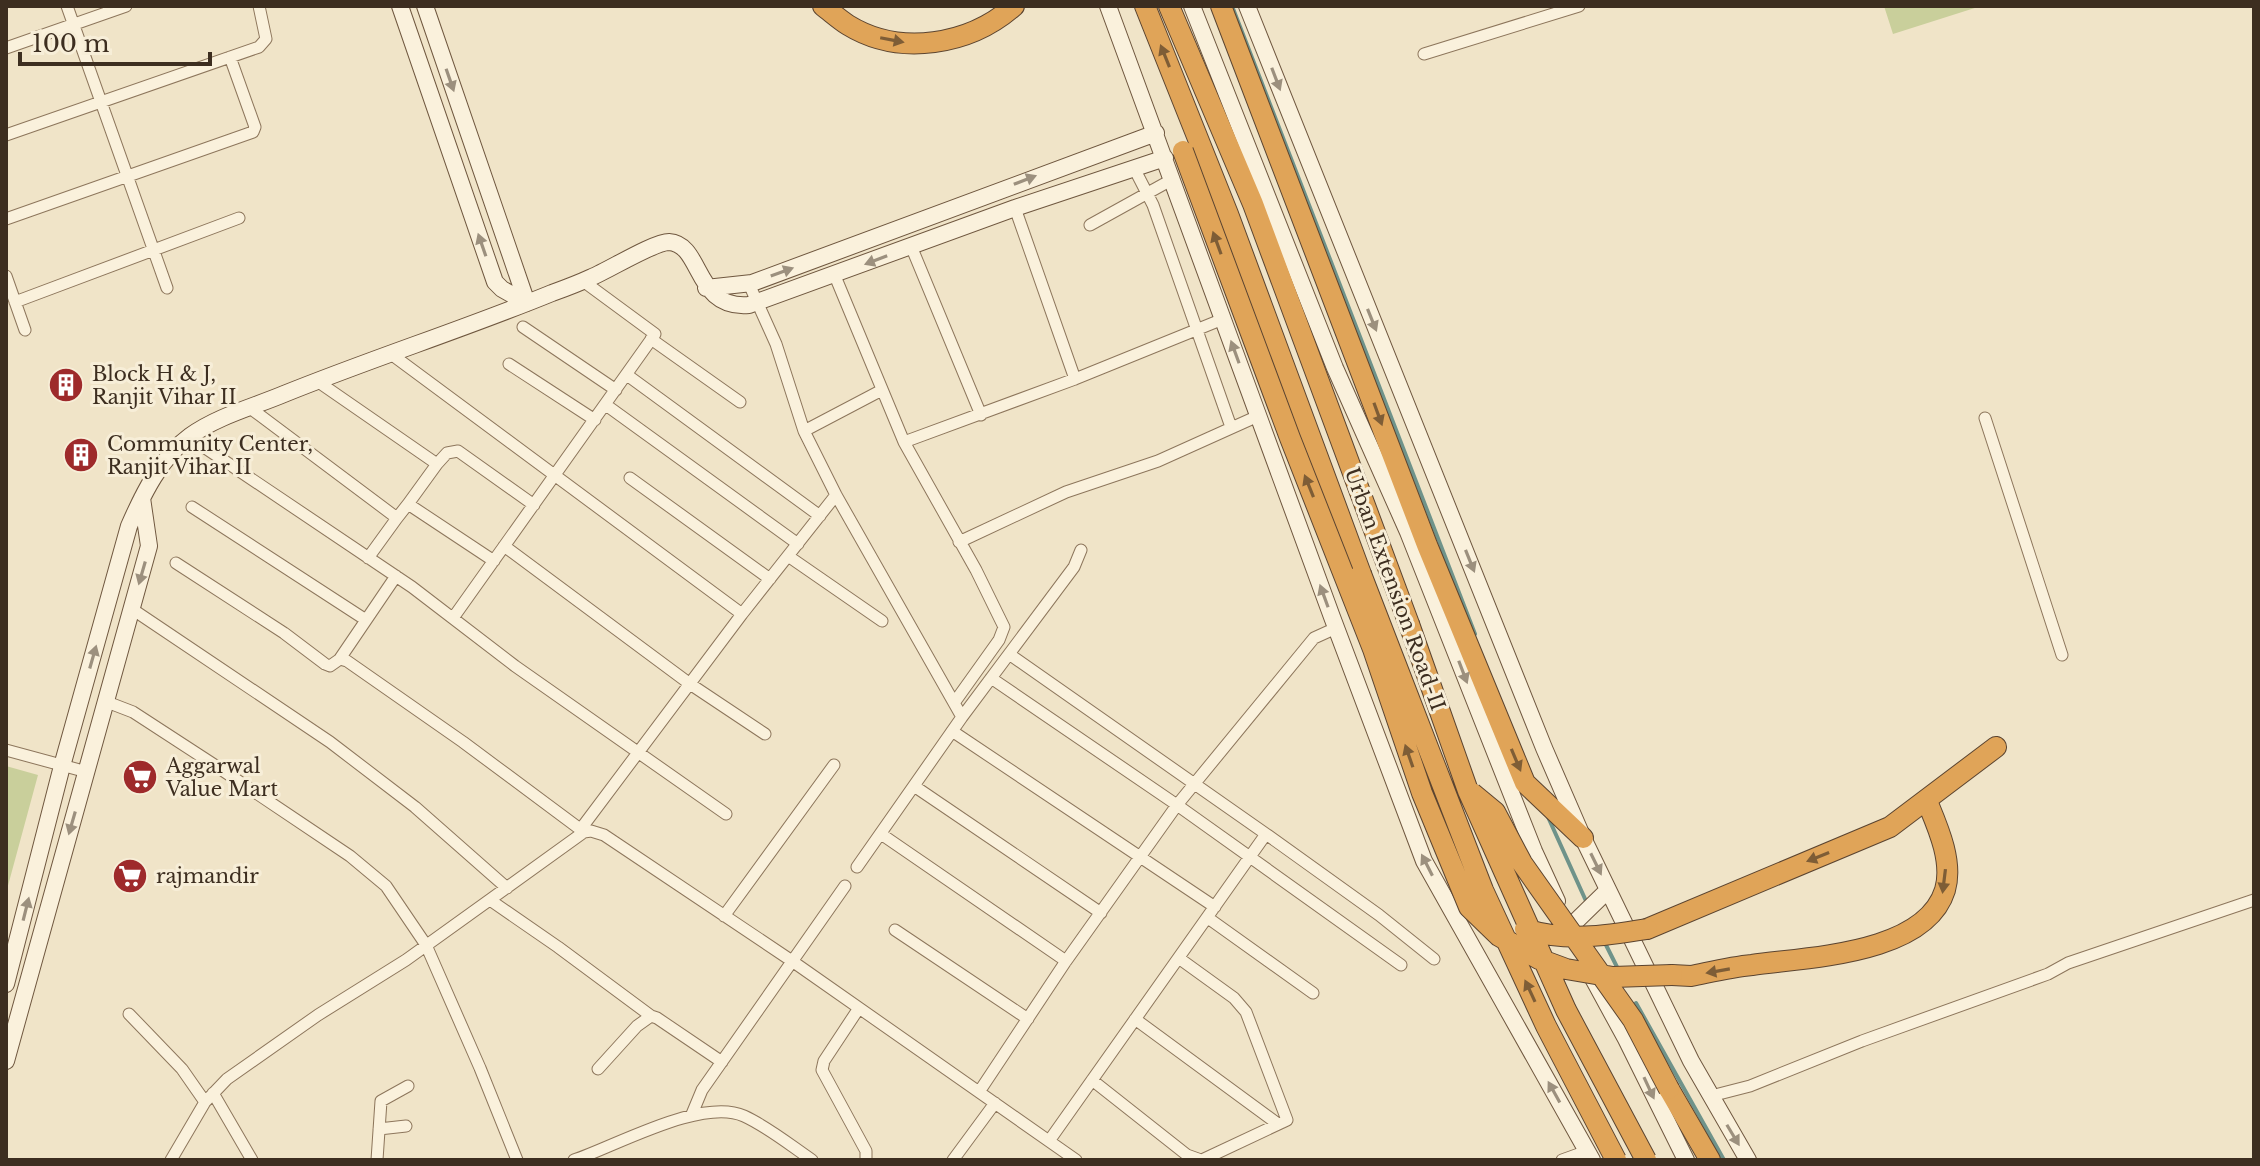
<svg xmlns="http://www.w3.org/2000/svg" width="2260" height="1166" viewBox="0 0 2260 1166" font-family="'Libre Baskerville',serif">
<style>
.green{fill:#c9cf9b}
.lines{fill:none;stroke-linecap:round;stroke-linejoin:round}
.stream{stroke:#6f938a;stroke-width:4}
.street-casing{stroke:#8d765c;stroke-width:13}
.secondary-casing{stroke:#6f573f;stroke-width:18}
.highway-casing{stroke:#5b4430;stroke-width:22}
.street{stroke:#faf1dc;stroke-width:11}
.secondary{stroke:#faf1dc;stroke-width:16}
.highway{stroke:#e0a458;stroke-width:20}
.highway-bridge-casing{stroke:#5b4430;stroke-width:22;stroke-linecap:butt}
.highway-bridge{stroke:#e0a458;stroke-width:20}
.oneway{fill:#7e5d36}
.oneway2{fill:#9c907e}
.labels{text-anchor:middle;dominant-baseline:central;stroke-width:6;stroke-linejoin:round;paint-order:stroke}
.poi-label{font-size:20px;fill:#3d2e20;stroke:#f7eed8;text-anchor:start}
.street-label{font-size:20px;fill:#3d2e20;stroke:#f7eed8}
</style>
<rect width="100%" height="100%" fill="#f0e4c8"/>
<path class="green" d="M 1884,6 L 1981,6 L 1893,34 Z
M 6,766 L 38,775 L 6,893 Z"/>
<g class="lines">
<path class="stream" d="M 1232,6 L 1475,634
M 1548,817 L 1586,901
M 1605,943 L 1619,971
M 1636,1003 L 1724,1160"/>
<g class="street-casing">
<path id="street" d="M 67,6 L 167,288
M 6,48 L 126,6
M 1424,54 L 1579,6
M 6,135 L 259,47 L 266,39 L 259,6
M 1134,168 L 1153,205 L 1231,427
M 1015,208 L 1075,379
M 6,219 L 253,132 L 255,127 L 230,57
M 1090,225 L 1173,179
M 911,246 L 981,415
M 6,276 L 25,330
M 835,276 L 904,442 L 1075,379 L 1223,319
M 749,284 L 776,344 L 804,431
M 15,302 L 239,218
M 523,327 L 616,390
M 651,339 L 740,402
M 391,354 L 742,614
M 509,364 L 595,420
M 627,375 L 820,516
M 317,381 L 437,464 L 408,504
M 882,390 L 804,431 L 836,495 L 962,717
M 606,405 L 798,544
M 250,408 L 397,518 L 408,504 L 494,561
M 1985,418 L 2062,655
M 189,437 L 412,587 L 515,666 L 726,814
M 904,442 L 976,570 L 1004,627 L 999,640 L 954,703
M 437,464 L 447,453 L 458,451 L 534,505
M 630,478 L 770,579
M 192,507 L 366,620
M 959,542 L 1066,492 L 1158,461 L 1258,416
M 504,546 L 690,684 L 765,734
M 788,556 L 882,621
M 368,558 L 397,518
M 176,563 L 284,633 L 325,664 L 330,666 L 340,659 L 347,661 L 463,742 L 584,832
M 132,609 L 330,742 L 415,807 L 507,888
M 453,618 L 655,334 L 583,281
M 1009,654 L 1266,834 L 1379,915 L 1434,959
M 339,660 L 396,576
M 991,678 L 1177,805 L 1401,965
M 107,702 L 133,712 L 216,766 L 350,856 L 386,886 L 426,945 L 480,1068 L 517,1160
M 952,731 L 1215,907
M 6,750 L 87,772
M 914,786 L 1101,913
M 580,830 L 742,614 L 836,495
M 881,834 L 1066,961
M 857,867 L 962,717 L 1074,567 L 1081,550
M 490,900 L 558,947 L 651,1016
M 724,916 L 834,765
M 1208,918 L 1313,993
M 895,930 L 1028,1019
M 1180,959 L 1234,998 L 1246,1012 L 1287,1120 L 1202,1160
M 859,1008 L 824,1061 L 822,1070 L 866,1151 L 866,1160
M 129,1014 L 182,1069 L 205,1102
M 1135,1019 L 1278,1124
M 598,1069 L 637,1026 L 651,1016 L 657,1018 L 722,1062
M 1092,1080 L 1187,1155 L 1201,1160
M 979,1092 L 1066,961 L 1177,805 L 1314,638 L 1336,628
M 213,1093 L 252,1160
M 1711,1096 L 1750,1086 L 1862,1041 L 2048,974 L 2068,963 L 2254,900
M 692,1114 L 702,1090 L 845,886
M 379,1129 L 406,1126
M 1049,1141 L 1266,834
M 171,1160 L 205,1102 L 227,1079 L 318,1015 L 406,960 L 584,832 L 591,831 L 604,835 L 792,961 L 1076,1160
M 377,1160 L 381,1101 L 408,1086
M 574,1160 C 616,1146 702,1097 744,1116 C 768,1127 790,1145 812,1160
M 953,1160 L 995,1103
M 1562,1160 L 1587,1151"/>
</g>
<g class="secondary-casing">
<path id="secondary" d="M 400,6 L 495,282 L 502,289 L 527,303
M 425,6 L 527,303
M 1108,6 L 1332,617 L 1424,861 L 1592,1160
M 1192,6 L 1335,368 L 1408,532 L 1534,851 L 1557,901
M 1247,6 L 1544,748 L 1583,838 L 1691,1061 L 1748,1160
M 706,288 L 752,283 L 1156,133
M 1569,928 L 1608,890
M 1590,973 L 1626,1039 L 1686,1160
M 6,984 L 62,766 L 129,526 C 143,494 161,457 190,436 C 218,416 253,407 284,394 C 373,358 464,329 552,293 C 566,288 579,283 592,277 C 609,270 654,242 669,242 C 703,244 694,310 749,305 L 1015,208 L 1165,158
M 6,1061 L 149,546 L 142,498"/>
</g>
<g class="highway-casing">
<path id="highway" d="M 823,6 C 831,12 840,20 848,25 C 900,57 970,45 1014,6
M 1145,6 L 1228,214 L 1361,574
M 1169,6 L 1253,204 L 1409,624
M 1221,6 L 1427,545 L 1525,783 L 1583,838
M 1647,929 L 1890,827 L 1996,747
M 1672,975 L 1691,976 C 1711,972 1731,967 1752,965 C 1806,957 1925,955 1945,890 C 1953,863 1939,830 1929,806
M 1669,1089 L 1710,1160"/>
</g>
<use href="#street" class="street"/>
<use href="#secondary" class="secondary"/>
<use href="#highway" class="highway"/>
<g class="highway-bridge-casing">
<path id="highway-bridge" d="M 1183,151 L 1290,438 L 1373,649 L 1422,793 L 1469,907 L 1499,936 L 1539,959 L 1566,969 L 1613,977 L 1672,975
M 1361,574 L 1483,890 L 1546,1026 L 1616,1160
M 1409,624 L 1468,791 L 1566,1010 L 1646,1160
M 1472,793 L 1495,812 L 1522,863 L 1633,1020 L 1669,1089
M 1525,929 C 1566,942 1604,936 1647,929"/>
</g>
<use href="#highway-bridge" class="highway-bridge"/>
</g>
<defs><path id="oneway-solid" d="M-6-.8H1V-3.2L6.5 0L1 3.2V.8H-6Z" transform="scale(2)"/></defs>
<g class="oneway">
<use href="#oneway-solid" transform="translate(892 40) rotate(11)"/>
<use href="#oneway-solid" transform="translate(1165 56) rotate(-112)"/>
<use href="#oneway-solid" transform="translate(1217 243) rotate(-110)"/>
<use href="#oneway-solid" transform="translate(1378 414) rotate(70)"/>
<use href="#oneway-solid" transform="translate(1309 486) rotate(-112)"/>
<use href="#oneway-solid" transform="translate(1409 756) rotate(-109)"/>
<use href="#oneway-solid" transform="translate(1516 760) rotate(67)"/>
<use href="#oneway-solid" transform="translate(1818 857) rotate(158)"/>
<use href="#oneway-solid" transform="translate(1944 881) rotate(97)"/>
<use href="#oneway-solid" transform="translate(1718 971) rotate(170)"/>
<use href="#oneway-solid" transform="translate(1530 991) rotate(-115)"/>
</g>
<g class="oneway2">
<use href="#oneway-solid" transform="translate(1276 79) rotate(69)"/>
<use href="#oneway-solid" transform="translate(450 80) rotate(71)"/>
<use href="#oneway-solid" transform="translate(1025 180) rotate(-21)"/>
<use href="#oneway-solid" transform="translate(482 245) rotate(-109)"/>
<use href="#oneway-solid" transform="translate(876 260) rotate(159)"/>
<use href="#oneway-solid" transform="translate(782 272) rotate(-20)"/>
<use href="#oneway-solid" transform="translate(1372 320) rotate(68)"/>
<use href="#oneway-solid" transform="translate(1235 352) rotate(-110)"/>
<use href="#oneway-solid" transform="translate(1470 561) rotate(68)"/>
<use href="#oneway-solid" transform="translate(142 573) rotate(106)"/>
<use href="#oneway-solid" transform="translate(1324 596) rotate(-110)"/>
<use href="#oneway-solid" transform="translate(93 657) rotate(-74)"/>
<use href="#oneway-solid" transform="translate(1463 672) rotate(69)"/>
<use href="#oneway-solid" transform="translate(72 823) rotate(106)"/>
<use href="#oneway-solid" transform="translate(1596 864) rotate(64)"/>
<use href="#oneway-solid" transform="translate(1427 865) rotate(-117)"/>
<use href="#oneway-solid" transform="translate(26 909) rotate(-76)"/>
<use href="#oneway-solid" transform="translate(1649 1088) rotate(65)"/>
<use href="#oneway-solid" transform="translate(1554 1092) rotate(-119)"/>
<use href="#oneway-solid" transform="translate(1733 1135) rotate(59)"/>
</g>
<defs>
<g id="building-disc" transform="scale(1.8)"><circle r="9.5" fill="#9e2a2b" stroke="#f7eed8"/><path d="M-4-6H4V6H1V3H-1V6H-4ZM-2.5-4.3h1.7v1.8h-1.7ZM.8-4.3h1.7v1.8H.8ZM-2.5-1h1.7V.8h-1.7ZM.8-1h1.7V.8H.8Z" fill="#fff"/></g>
<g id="supermarket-disc" transform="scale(1.8)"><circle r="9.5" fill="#9e2a2b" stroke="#f7eed8"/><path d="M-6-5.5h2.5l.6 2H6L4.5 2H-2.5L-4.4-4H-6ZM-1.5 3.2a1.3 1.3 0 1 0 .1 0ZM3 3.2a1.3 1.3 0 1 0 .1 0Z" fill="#fff"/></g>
</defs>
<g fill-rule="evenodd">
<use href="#building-disc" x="66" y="385"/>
<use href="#building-disc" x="81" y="455"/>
<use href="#supermarket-disc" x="140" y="777"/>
<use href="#supermarket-disc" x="130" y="876"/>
</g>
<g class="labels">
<g class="poi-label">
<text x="92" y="374">Block H &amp; J,<tspan x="92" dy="23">Ranjit Vihar II</tspan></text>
<text x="107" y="444">Community Center,<tspan x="107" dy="23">Ranjit Vihar II</tspan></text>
<text x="166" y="766">Aggarwal<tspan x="166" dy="23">Value Mart</tspan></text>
<text x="156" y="876">rajmandir</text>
</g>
<g class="street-label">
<text transform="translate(1395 589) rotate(70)">Urban Extension Road-II</text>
</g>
</g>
<rect width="2260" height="1166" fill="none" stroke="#3d2e20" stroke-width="16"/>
<path d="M20 52v12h190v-12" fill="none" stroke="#3d2e20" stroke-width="4"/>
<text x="32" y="52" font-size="24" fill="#3d2e20" stroke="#f7eed8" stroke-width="6" paint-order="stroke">100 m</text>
</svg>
